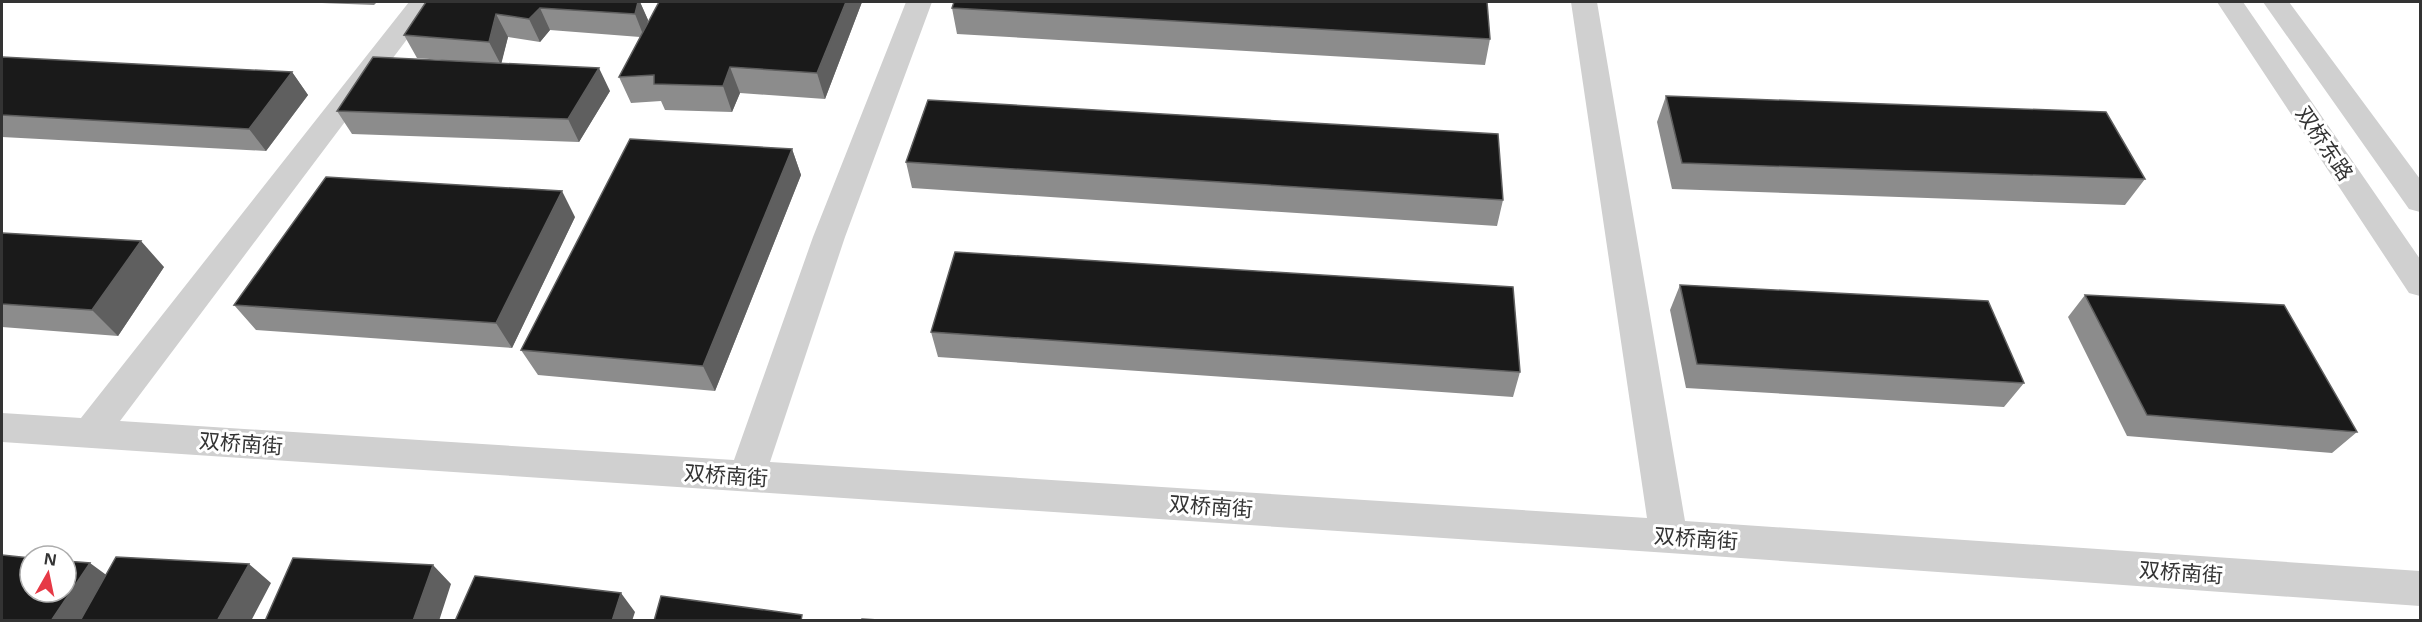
<svg xmlns="http://www.w3.org/2000/svg" width="2422" height="622" viewBox="0 0 2422 622" font-family="'Open Sans','Noto Sans SC',sans-serif">
<style>
.lines{fill:none;stroke-linecap:round;stroke-linejoin:round}
.minor{fill:#d0d0d0;fill-rule:evenodd}
.wall{fill:#8c8c8c}
.shaded-wall{fill:#5f5f5f}
.building{fill:#1a1a1a;stroke:#5f5f5f;stroke-width:1.5}
.labels{text-anchor:middle;dominant-baseline:central;stroke-width:6;stroke-linejoin:round;paint-order:stroke}
.street-label{font-size:21px;fill:#333;stroke:#fff}
</style>
<rect width="100%" height="100%" fill="#fff"/>
<g class="lines">
<path class="minor" d="M 409,2 L 435,2 L 120,421 L 734,460 L 813,237 L 906,2 L 932,2 L 845,237 L 770,462 L 1647,518 L 1571,2 L 1597,2 L 1685,521 L 2420,571 L 2420,606 L 1669,553 L 2,442 L 2,413 L 81,418 Z
M 2217,2 L 2243,2 L 2420,259 L 2420,296 L 2409,293 Z
M 2263,2 L 2289,2 L 2420,179 L 2420,212 L 2409,209 Z"/>
</g>
<path class="wall" d="M 296,2 L 377,2 L 374,5 Z
M 426,2 L 640,2 L 648,20 L 647,25 L 659,2 L 862,2 L 825,99 L 740,93 L 732,112 L 665,110 L 661,101 L 631,103 L 619,77 L 640,37 L 550,30 L 540,42 L 508,37 L 501,63 L 610,91 L 579,142 L 352,134 L 337,111 L 467,62 L 417,58 L 404,35 Z
M 952,8 L 1490,39 L 1485,65 L 957,34 Z
M 2,58 L 292,72 L 308,95 L 266,151 L 2,137 Z
M 1666,96 L 2145,179 L 2125,205 L 1672,189 L 1657,122 Z
M 792,149 L 801,175 L 715,391 L 538,375 L 521,350 Z
M 906,162 L 1503,200 L 1497,226 L 912,188 Z
M 575,217 L 512,348 L 256,330 L 234,305 Z
M 2,233 L 164,267 L 118,336 L 2,327 Z
M 1680,285 L 2024,383 L 2004,407 L 1686,388 L 1670,310 Z
M 2085,295 L 2357,432 L 2332,453 L 2127,436 L 2068,317 Z
M 931,332 L 1520,372 L 1513,397 L 938,357 Z"/>
<path class="shaded-wall" d="M 638,2 L 640,2 L 648,20 L 644,37 L 635,14 Z
M 846,2 L 862,2 L 825,99 L 817,73 Z
M 540,8 L 550,30 L 540,42 L 529,19 Z
M 496,14 L 508,37 L 501,65 L 489,42 Z
M 730,67 L 740,93 L 732,112 L 723,86 Z
M 599,68 L 610,91 L 579,142 L 568,119 Z
M 292,72 L 308,95 L 266,151 L 249,129 Z
M 792,149 L 801,175 L 715,391 L 703,366 Z
M 562,191 L 575,217 L 512,348 L 496,323 Z
M 141,241 L 164,267 L 118,336 L 92,310 Z
M 90,563 L 120,585 L 97,621 L 51,621 Z
M 249,564 L 271,583 L 251,621 L 217,621 Z
M 433,565 L 451,584 L 439,621 L 413,621 Z
M 621,593 L 635,612 L 632,621 L 612,621 Z"/>
<path class="building" d="M 426,2 L 638,2 L 635,14 L 540,8 L 529,19 L 496,14 L 489,42 L 404,35 Z
M 659,2 L 846,2 L 817,73 L 730,67 L 723,86 L 654,84 L 654,75 L 619,77 Z
M 954,2 L 1487,2 L 1490,39 L 952,8 Z
M 2,57 L 292,72 L 249,129 L 2,115 Z
M 373,57 L 599,68 L 568,119 L 337,111 Z
M 1666,96 L 2106,112 L 2145,179 L 1682,163 Z
M 928,100 L 1498,134 L 1503,200 L 906,162 Z
M 630,139 L 792,149 L 703,366 L 521,350 Z
M 326,177 L 562,191 L 496,323 L 234,305 Z
M 2,233 L 141,241 L 92,310 L 2,304 Z
M 955,252 L 1513,287 L 1520,372 L 931,332 Z
M 1680,285 L 1988,301 L 2024,383 L 1697,364 Z
M 2085,295 L 2284,305 L 2357,432 L 2147,415 Z
M 2,555 L 30,558 L 30,592 L 66,592 L 66,561 L 90,563 L 51,621 L 2,621 Z
M 116,557 L 249,564 L 217,621 L 80,621 Z
M 293,558 L 433,565 L 413,621 L 265,621 Z
M 475,576 L 621,593 L 612,621 L 455,621 Z
M 661,596 L 802,615 L 801,621 L 654,621 Z
M 862,619 L 896,621 L 862,621 Z"/>
<g class="labels">
<g class="street-label">
<text transform="translate(2325 143) rotate(56)">双桥东路</text>
<text transform="translate(241 443) rotate(4)">双桥南街</text>
<text transform="translate(726 475) rotate(4)">双桥南街</text>
<text transform="translate(1211 506) rotate(4)">双桥南街</text>
<text transform="translate(1696 538) rotate(4)">双桥南街</text>
<text transform="translate(2181 572) rotate(4)">双桥南街</text>
</g>
</g>
<rect width="2422" height="622" fill="none" stroke="#333333" stroke-width="6"/>
<g transform="translate(48 574) rotate(9)"><circle r="28" fill="#ffffff" stroke="#adadad" stroke-width="1.5"/>
<path d="M0-4.5L10 22L0 15L-10 22Z" fill="#e63946"/>
<text y="-9" font-size="16" font-weight="bold" text-anchor="middle" fill="#333333">N</text>
</g>
</svg>
